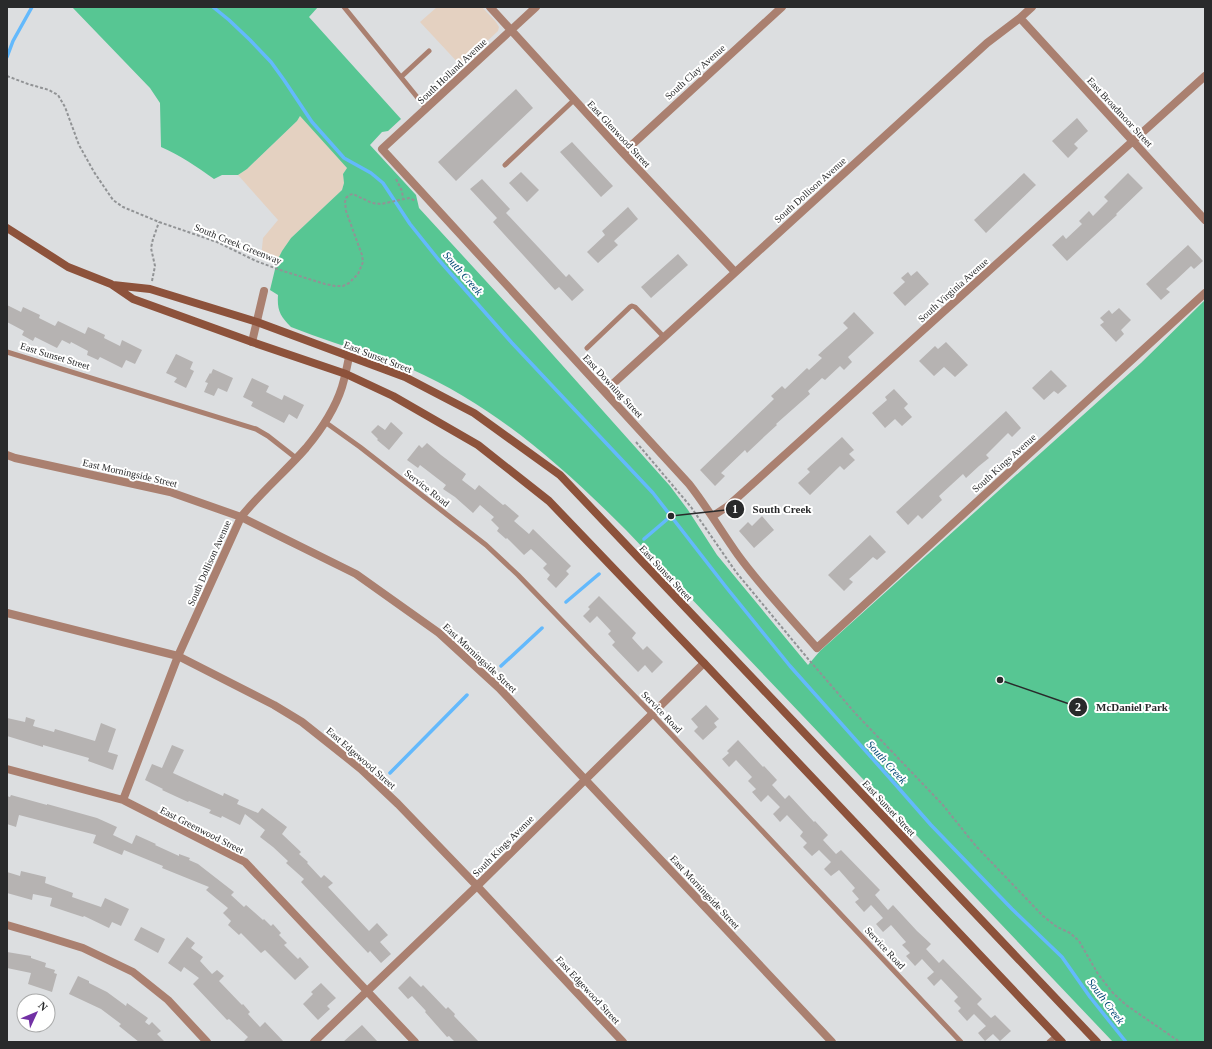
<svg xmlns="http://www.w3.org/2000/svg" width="1212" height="1049" viewBox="0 0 1212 1049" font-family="'Times New Roman',serif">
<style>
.industrial{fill:#e4d1c1}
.green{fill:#57c693}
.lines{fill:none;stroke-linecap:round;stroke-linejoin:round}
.stream{stroke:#63b9fc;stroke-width:3.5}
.building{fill:#b6b3b2}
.path{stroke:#919395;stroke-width:2;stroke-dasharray:3 2;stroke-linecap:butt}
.lane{stroke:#aa8070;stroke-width:5}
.street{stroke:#aa8070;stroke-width:8}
.secondary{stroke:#8d523b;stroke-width:8}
.labels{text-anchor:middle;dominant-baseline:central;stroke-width:4;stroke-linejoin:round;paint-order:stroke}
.street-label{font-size:10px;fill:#292a2b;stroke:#fff}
.water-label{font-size:11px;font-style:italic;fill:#054a75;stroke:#fff}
.leader{fill:none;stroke:#292a2b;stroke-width:1.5}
.callout-dot{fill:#292a2b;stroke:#fff;stroke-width:1.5}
.mark-label{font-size:12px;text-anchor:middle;font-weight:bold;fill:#fff}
.callout-label{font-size:11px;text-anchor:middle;font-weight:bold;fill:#292a2b;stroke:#fff;stroke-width:4;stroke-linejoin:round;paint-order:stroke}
</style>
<rect width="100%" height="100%" fill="#dcdee0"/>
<path class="industrial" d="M 437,7 L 482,7 L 496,22 L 499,27 L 498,31 L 461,66 L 420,22 Z
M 300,116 L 347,168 L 343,174 L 344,183 L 342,190 L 291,238 L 282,251 L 277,261 L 261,258 L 263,238 L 278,220 L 238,175 L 247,169 L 297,121 Z"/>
<path class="green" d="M 72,7 L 318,7 L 309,17 L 401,119 L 388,131 L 382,132 L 370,145 L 416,195 L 419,208 L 529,328 L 670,486 L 688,510 L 717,555 L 808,665 L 820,651 L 1141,363 L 1205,300 L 1205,1042 L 1113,1042 L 626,530 C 561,465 496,407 411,369 C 400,364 388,361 377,357 C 348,347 319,338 291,327 C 280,316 277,310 278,295 L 270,290 L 277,261 L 282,251 L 291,238 L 342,190 L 344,183 L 343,174 L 347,168 L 300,116 L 297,121 L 247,169 L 238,175 L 222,175 L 214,179 C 197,167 180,155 161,147 L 160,103 L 150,88 Z"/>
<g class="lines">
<path class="stream" d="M 213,7 L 229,20 L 250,40 L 271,62 L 284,80 L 312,122 L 344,158 L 371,173 L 383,183 L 410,224 L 438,259 L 512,343 L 653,493 L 726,587 L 790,666 L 895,784 L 931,825 L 1012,909 L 1062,957 L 1090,997 L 1126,1042
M 7,57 L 13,41 L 32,7
M 644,539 L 671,516
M 566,602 L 599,574
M 501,666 L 542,628
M 390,773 L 467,695"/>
</g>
<path class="building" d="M 516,89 L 533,108 L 456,181 L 438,162 Z
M 1077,118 L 1088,131 L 1074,144 L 1078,148 L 1068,158 L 1052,141 Z
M 572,142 L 613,186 L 601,197 L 560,152 Z
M 521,172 L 539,190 L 527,202 L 509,183 Z
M 1024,173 L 1036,185 L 986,233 L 974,220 Z
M 1128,173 L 1143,188 L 1116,214 L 1117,215 L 1067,261 L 1052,245 L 1063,235 L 1066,239 L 1082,224 L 1079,221 L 1089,211 L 1093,216 L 1108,201 L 1104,197 Z
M 482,179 L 510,209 L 506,213 L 539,248 L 566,277 L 569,274 L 584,290 L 572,301 L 559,287 L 555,290 L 493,222 L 497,218 L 470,189 Z
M 628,207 L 638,219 L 614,241 L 618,245 L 598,263 L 587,252 L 605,235 L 602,231 Z
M 1188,245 L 1203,261 L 1194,269 L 1191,266 L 1175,281 L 1166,289 L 1170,292 L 1161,300 L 1146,284 Z
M 678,254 L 688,265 L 651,298 L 641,287 Z
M 917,271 L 929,284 L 905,306 L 893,293 L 905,282 L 901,278 L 908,272 L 911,276 Z
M 7,305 L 21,312 L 23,307 L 40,315 L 39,318 L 55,326 L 58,321 L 85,334 L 88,327 L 105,335 L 104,338 L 120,346 L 122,340 L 142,350 L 135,364 L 126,360 L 122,368 L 100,357 L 98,360 L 87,355 L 88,351 L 71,342 L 70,344 L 62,340 L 57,348 L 35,337 L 33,341 L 22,335 L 24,331 L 7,322 Z
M 1119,308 L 1131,320 L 1121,330 L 1124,334 L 1116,342 L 1100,325 L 1104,322 L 1100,318 L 1109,310 L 1112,314 Z
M 854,312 L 874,333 L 848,357 L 852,362 L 844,370 L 840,366 L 825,380 L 822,378 L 808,391 L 810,394 L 776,424 L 777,425 L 766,435 L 747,453 L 745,450 L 721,473 L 725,476 L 715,486 L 700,470 L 774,399 L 771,396 L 782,386 L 785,389 L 807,368 L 809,370 L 822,358 L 818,355 L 848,328 L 843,323 Z
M 946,342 L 968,365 L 955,377 L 944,367 L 934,376 L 919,361 L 935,346 L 938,349 Z
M 176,354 L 193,362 L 190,369 L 194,371 L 186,388 L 174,382 L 177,378 L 166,373 Z
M 213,369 L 233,378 L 227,392 L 218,388 L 214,396 L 204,392 L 208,383 L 205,382 L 210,373 L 211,374 Z
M 1051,370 L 1067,386 L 1058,394 L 1054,391 L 1044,400 L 1032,388 Z
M 252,378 L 269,386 L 266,392 L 282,400 L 284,395 L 304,405 L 297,419 L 289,414 L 284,423 L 251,406 L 253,402 L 243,397 Z
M 894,389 L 908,404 L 904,408 L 912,417 L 902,426 L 895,419 L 885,428 L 872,413 L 887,400 L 885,397 Z
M 1006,411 L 1021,428 L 1012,437 L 1008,433 L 986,455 L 989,458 L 979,466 L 966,478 L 963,474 L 939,496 L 942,500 L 922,519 L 918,515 L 908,525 L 896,512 Z
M 391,422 L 403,433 L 389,450 L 377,440 L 378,439 L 371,432 L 378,425 L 385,430 Z
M 842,437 L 854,450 L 849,454 L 855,460 L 844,470 L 840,466 L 810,495 L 798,483 L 810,472 L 807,469 Z
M 427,443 L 441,455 L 466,474 L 462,480 L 475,490 L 479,485 L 503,505 L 505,504 L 519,516 L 514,521 L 529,534 L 533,529 L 571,566 L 566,571 L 569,574 L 556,588 L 547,579 L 550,575 L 543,568 L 547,564 L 531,549 L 524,555 L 507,538 L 506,539 L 497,531 L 499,528 L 491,520 L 494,517 L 480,505 L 473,513 L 455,497 L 443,489 L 446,485 L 420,465 L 418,468 L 407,460 L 419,445 L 422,448 Z
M 762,516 L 774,530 L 754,548 L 739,531 L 748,522 L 752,526 Z
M 870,535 L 886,552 L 877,560 L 873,557 L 857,572 L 849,579 L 853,582 L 844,591 L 828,575 Z
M 599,596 L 636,633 L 632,638 L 643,650 L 647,646 L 663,662 L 652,673 L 645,665 L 638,672 L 612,645 L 615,642 L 608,634 L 611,631 L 597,616 L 590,623 L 583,616 L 590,609 L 588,607 Z
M 706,705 L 719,719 L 714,723 L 717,727 L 703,740 L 694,731 L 698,727 L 691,719 Z
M 26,717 L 35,720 L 33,726 L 54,732 L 55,729 L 95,741 L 101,723 L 116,729 L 108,752 L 118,755 L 113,770 L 88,761 L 89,758 L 43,745 L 43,747 L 7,736 L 7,718 L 25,722 Z
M 738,740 L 763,767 L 764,766 L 777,780 L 772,785 L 785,799 L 789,795 L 814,822 L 815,821 L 828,835 L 823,840 L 836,854 L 841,850 L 880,890 L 875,895 L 888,910 L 893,905 L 917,931 L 931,944 L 926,949 L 939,963 L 943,959 L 982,999 L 977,1004 L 991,1018 L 995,1015 L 1011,1031 L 1000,1041 L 993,1034 L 985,1041 L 978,1033 L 986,1026 L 974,1014 L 967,1021 L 958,1011 L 961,1008 L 954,1001 L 958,997 L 941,979 L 934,986 L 927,978 L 934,972 L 922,959 L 915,966 L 906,956 L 910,953 L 902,945 L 906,942 L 891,925 L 883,932 L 876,924 L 883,918 L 871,905 L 864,912 L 855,902 L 859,899 L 852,891 L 855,888 L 839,870 L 831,876 L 824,869 L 831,862 L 819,850 L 812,856 L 803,847 L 807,843 L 800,836 L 803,832 L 787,815 L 780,822 L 773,814 L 780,807 L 768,795 L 761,802 L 752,792 L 756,789 L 748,781 L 752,777 L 736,760 L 729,767 L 722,759 L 729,753 L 727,751 Z
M 172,745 L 184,750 L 173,773 L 223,796 L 224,793 L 239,800 L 237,804 L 258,813 L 262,808 L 287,827 L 282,834 L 301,852 L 299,854 L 308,862 L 307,863 L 321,878 L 324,875 L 333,883 L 328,887 L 342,902 L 369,931 L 377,923 L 388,935 L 380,942 L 391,954 L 381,963 L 370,951 L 368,953 L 301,882 L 304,879 L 286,863 L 288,861 L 273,847 L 260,837 L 265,830 L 245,814 L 240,825 L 222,816 L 221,818 L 209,813 L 211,810 L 189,801 L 188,802 L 162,790 L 163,789 L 145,780 L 152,764 L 162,768 Z
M 11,795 L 47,805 L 47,804 L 97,818 L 117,827 L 113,835 L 132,844 L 136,835 L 156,844 L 155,845 L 179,856 L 179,854 L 190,858 L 189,860 L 198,864 L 234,892 L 231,895 L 244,907 L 246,905 L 263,920 L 264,919 L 271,926 L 273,924 L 281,933 L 279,935 L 287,943 L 284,945 L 298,959 L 300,957 L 309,967 L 295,980 L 265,950 L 261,953 L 241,933 L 239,935 L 228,925 L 231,921 L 223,913 L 228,908 L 206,890 L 209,887 L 162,868 L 163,866 L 124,850 L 122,855 L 93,843 L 96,835 L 19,815 L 16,827 L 7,824 L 7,796 L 10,797 Z
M 21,871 L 46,877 L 45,883 L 73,893 L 72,897 L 101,907 L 105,898 L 129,909 L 121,926 L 112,922 L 109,928 L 84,916 L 83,917 L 50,906 L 52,898 L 33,894 L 32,900 L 7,893 L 7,872 L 20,876 Z
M 141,927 L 165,939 L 158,953 L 134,940 Z
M 187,937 L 195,943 L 191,948 L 203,957 L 200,961 L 212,974 L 217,970 L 224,976 L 219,981 L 242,1005 L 243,1004 L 250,1012 L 248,1014 L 260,1027 L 265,1022 L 284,1042 L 243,1042 L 248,1037 L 229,1019 L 227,1020 L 193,984 L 199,978 L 184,967 L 181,972 L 168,963 Z
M 7,952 L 31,956 L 31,958 L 46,963 L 45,967 L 55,970 L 54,973 L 57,974 L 52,992 L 28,984 L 31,973 L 7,968 Z
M 78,976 L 89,981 L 89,983 L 107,992 L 126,1006 L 127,1003 L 148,1018 L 145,1022 L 149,1025 L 152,1022 L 161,1031 L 157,1034 L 165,1042 L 139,1042 L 119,1026 L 121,1024 L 101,1009 L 69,994 Z
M 410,976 L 421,987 L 423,985 L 446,1009 L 448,1007 L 455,1014 L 454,1016 L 479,1042 L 455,1042 L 449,1036 L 447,1037 L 425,1012 L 426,1011 L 412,996 L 408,999 L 398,988 Z
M 321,983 L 336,998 L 327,1006 L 330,1009 L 318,1020 L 303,1004 L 313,994 L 311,992 Z
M 362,1025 L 378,1042 L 343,1042 Z"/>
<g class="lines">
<path class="path" d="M 7,76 L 28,84 L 49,90 L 58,95 L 65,107 L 79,145 L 94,172 L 113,200 L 123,207 L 159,222 L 217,242 L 256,261 L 283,271 L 325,284 L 335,286 L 343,286 L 349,283 L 358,274 L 363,262 L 362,255 L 346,211 L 345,202 L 346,198 L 349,195 L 353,194 L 372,203 L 381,204 L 409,198 L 416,201
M 396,179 L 402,191 L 403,198
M 152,281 L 155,266 L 151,248 L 153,239 L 159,222
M 636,442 L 691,507 L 736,572 L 809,660 L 856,714 L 943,805 L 975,845 L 1043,916 L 1057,927 L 1070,933 L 1079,941 L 1098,974 L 1113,993 L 1126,1005 L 1180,1042"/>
<path class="lane" d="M 344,7 L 426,108
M 401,77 L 429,51
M 505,165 L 574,100
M 587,348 L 630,307 L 632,306 L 635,307 L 664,337
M 7,352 L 256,429 L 268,436 L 296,458
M 325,422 L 360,447 L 486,545 L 518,575 L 652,714 L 961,1042
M 1049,1042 L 1056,1036"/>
<path class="street" d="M 490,7 L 623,153 L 735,272
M 536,7 L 382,149 L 689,484 C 707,507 721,531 738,555 C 762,588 790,617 817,648 L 1205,293
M 1020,18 L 1205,220
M 623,153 L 782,7
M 252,342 L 264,291
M 605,391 L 987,43 L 1020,18 L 1032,7
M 7,455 L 15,458 L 170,492 L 241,517 L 356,574 L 439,633 L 499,688 L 832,1042
M 713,516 L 728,506 L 1205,76
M 7,613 L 178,656 L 274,705 L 302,722 L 361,769 L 398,804 L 477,886 L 623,1042
M 7,769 L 123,800 L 245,862 L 415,1042
M 123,800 L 178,656 L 241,517 C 261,492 285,472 306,448 C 321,430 335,409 342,387 C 345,377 347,367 349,357
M 7,925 L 38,934 L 83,948 L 133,972 L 168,1000 L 207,1042
M 314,1042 L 477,886 L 704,663"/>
<path class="secondary" d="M 7,228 L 68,267 L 111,284 L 133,299 L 252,342 L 346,374 L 393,396 L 478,445 L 549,501 L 704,663 L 1062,1042
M 113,285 L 150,289 L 257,322 L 405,377 L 474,413 L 560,475 L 1097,1042"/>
</g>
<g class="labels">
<g class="street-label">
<text transform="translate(452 71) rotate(-43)">South Holland Avenue</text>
<text transform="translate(695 72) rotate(-42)">South Clay Avenue</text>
<text transform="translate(1120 112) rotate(47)">East Broadmoor Street</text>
<text transform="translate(619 134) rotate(47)">East Glenwood Street</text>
<text transform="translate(810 190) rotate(-42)">South Dollison Avenue</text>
<text transform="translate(238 244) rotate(22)">South Creek Greenway</text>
<text transform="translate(953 290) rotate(-42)">South Virginia Avenue</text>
<text transform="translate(55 356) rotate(17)">East Sunset Street</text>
<text transform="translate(378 357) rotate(21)">East Sunset Street</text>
<text transform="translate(613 386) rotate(47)">East Downing Street</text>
<text transform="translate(1004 463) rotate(-42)">South Kings Avenue</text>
<text transform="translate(130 473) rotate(13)">East Morningside Street</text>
<text transform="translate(427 488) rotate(38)">Service Road</text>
<text transform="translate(209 563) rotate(-66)">South Dollison Avenue</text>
<text transform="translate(666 573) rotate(47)">East Sunset Street</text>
<text transform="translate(480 658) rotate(43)">East Morningside Street</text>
<text transform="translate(662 712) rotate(46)">Service Road</text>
<text transform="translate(361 758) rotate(41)">East Edgewood Street</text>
<text transform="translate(889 808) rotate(47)">East Sunset Street</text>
<text transform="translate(202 830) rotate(27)">East Greenwood Street</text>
<text transform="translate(503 846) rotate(-45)">South Kings Avenue</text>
<text transform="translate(705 892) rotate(47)">East Morningside Street</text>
<text transform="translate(885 948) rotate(47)">Service Road</text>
<text transform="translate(588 990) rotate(47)">East Edgewood Street</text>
</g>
<g class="water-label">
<text transform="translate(463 273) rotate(49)">South Creek</text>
<text transform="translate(887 762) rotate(48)">South Creek</text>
<text transform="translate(1106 1001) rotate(53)">South Creek</text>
</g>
</g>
<path class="leader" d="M671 516L735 509M1000 680L1078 707"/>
<g class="callout-dot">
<circle cx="671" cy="516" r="4"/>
<circle cx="1000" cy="680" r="4"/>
<circle cx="735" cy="509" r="10"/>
<circle cx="1078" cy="707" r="10"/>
</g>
<g class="mark-label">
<text x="735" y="513">1</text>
<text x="1078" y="711">2</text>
</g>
<g class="callout-label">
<text x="782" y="513">South Creek</text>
<text x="1132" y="711">McDaniel Park</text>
</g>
<rect width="1212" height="1049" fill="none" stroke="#292a2b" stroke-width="16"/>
<g transform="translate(36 1013) rotate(46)"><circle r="19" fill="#ffffff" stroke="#a9aaaa"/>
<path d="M0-3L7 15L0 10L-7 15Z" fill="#7231a5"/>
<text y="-6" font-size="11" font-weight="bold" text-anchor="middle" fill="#292a2b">N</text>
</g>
</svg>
